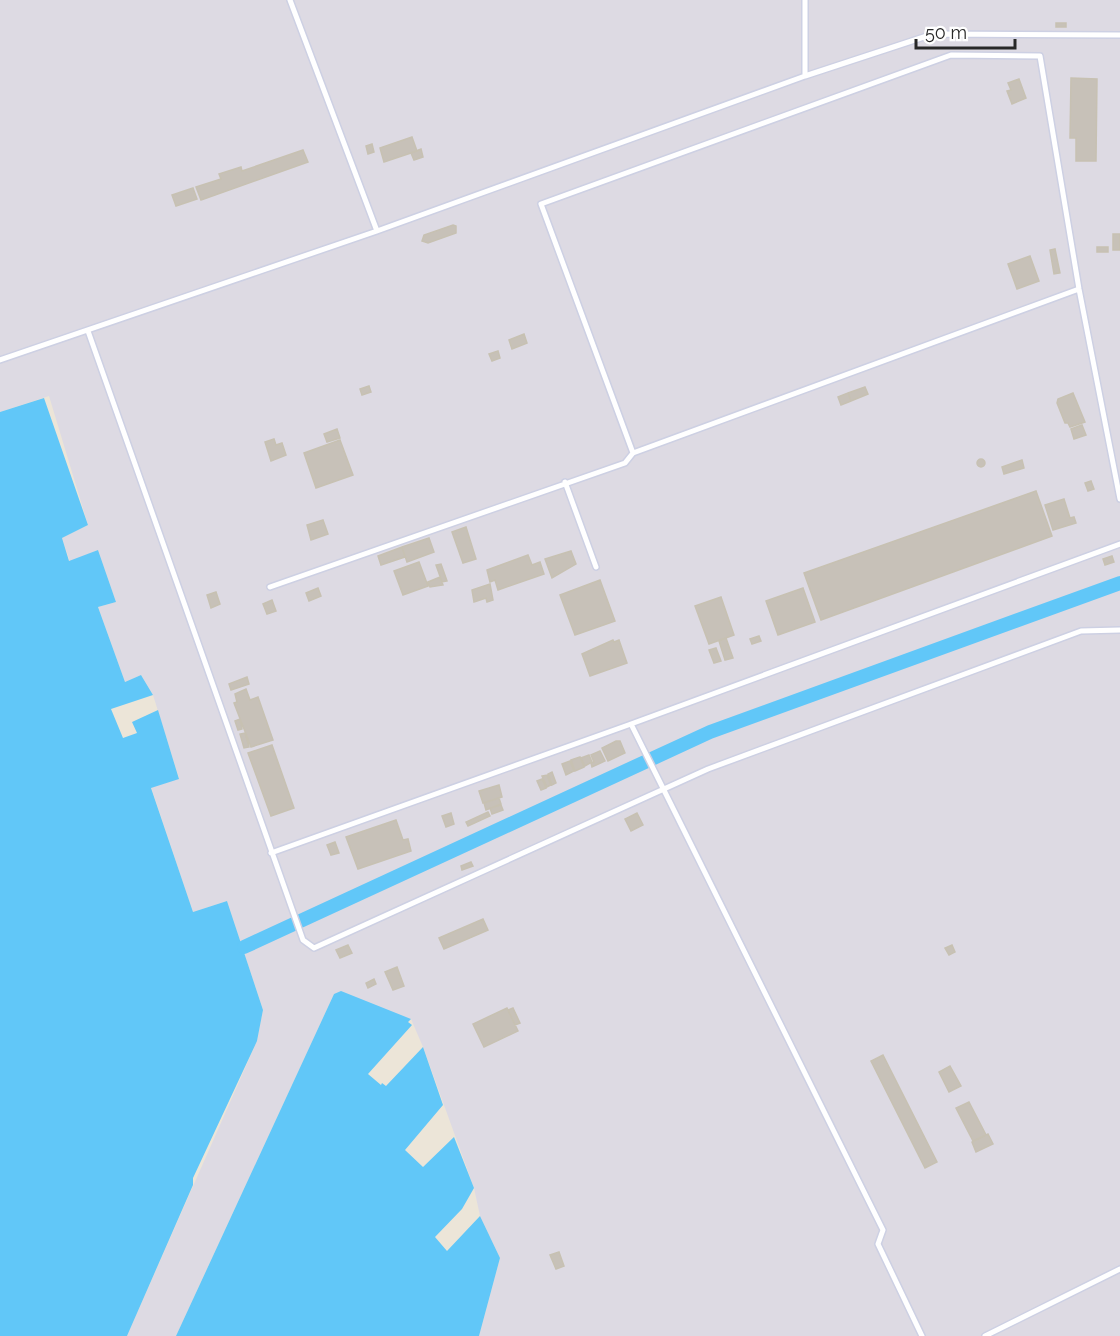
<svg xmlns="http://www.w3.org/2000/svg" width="1120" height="1336" viewBox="0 0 1120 1336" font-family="Raleway,sans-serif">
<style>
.industrial{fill:#dddae3}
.water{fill:#61c7f8}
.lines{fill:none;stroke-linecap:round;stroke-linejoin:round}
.canal{stroke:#61c7f8;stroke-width:14}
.building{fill:#c7c1b8;stroke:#c7c1b2;stroke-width:1.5}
.lane-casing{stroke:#cdd0e3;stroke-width:8}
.lane{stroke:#fff;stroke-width:5}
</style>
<rect width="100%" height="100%" fill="#ece5d8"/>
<path class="industrial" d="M 0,0 L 1120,0 L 1120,1336 L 479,1336 L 500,1258 L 480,1216 L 474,1188 L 423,1047 L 411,1019 L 334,994 L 176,1336 L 127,1336 L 257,1041 L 263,1010 L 227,901 L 193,912 L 151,787 L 179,778 L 153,695 L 141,675 L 125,682 L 98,607 L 116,602 L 98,550 L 70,562 L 62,538 L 88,525 L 49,396 L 0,412 Z"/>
<path class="water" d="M 44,398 L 88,525 L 62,538 L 69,561 L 98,550 L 116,602 L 98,607 L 125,682 L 141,675 L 153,695 L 111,709 L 123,738 L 137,733 L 132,722 L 158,710 L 179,779 L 151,788 L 193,912 L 227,901 L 263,1010 L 257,1041 L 193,1178 L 193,1185 L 127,1336 L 0,1336 L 0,412 Z
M 341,991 L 411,1019 L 408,1022 L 412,1025 L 368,1074 L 381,1085 L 382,1083 L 386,1086 L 423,1047 L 443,1105 L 405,1150 L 423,1167 L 454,1137 L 474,1188 L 462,1209 L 435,1237 L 447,1251 L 480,1216 L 500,1258 L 479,1336 L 176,1336 L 334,994 Z"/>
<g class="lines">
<path class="canal" d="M 244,947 L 710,732 L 1120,583"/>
</g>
<path class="building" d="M 1056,23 L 1066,23 L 1066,27 L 1056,27 Z
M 1071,78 L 1097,79 L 1096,161 L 1076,161 L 1076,138 L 1070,138 Z
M 1019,79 L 1026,98 L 1012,104 L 1007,91 L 1011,90 L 1008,83 Z
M 412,137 L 417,151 L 384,162 L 380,148 Z
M 372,144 L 374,152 L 368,154 L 366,146 Z
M 421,149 L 423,157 L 414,160 L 411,153 Z
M 303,150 L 308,162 L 201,200 L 196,187 L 221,179 L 219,174 L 241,167 L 242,171 Z
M 193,188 L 197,199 L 176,206 L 172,195 Z
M 453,225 L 456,226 L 456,233 L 428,243 L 422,241 L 424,235 Z
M 1113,234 L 1120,234 L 1120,250 L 1113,250 Z
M 1097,247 L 1108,247 L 1108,252 L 1097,252 Z
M 1055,249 L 1060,273 L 1054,274 L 1050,250 Z
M 1030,256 L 1039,281 L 1017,289 L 1008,264 Z
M 524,334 L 527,343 L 512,349 L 509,340 Z
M 498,351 L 500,358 L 492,361 L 489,354 Z
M 369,386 L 371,392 L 362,395 L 360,389 Z
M 865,387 L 868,394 L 851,401 L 848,393 Z
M 848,393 L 851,401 L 841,405 L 838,397 Z
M 1073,393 L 1085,422 L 1070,427 L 1068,423 L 1065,423 L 1057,403 L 1058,399 Z
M 1082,425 L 1086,435 L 1074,439 L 1071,429 Z
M 337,429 L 340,438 L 327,442 L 324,434 Z
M 274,439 L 276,445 L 282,443 L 286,455 L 271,461 L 265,442 Z
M 340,440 L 353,475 L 316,488 L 304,453 Z
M977 463a4 4 0 1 1 8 0a4 4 0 1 1-8 0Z
M 1022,460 L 1024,468 L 1004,474 L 1002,467 Z
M 1091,481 L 1094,489 L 1088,491 L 1085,483 Z
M 1036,491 L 1052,536 L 821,620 L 804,573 Z
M 1064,499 L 1070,518 L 1074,517 L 1076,523 L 1053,530 L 1045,505 Z
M 323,520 L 328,534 L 311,540 L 307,525 Z
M 466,527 L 476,559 L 463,563 L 452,532 Z
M 429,538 L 434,552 L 407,562 L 402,547 Z
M 402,547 L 405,557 L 381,565 L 378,556 Z
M 571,551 L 576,564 L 552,578 L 545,559 Z
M 528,555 L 532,565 L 540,562 L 544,574 L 498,590 L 495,580 L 490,582 L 487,570 Z
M 1112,556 L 1114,562 L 1105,565 L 1103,559 Z
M 419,562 L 428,586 L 403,595 L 394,571 Z
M 441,564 L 447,581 L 442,582 L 436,565 Z
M 440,577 L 443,585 L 430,587 L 428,582 Z
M 600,580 L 615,621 L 575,635 L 560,595 Z
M 490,584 L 493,600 L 487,602 L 486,598 L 474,602 L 472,590 Z
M 318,588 L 321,596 L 309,601 L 306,593 Z
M 803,588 L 815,622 L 778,635 L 766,601 Z
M 216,592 L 220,604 L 211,608 L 207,595 Z
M 721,597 L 734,635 L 709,644 L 695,606 Z
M 272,600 L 276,611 L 267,614 L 263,604 Z
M 759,636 L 761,641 L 752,644 L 750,639 Z
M 726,638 L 733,658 L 725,660 L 719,641 Z
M 613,640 L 614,642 L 619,640 L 627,663 L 590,676 L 582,654 Z
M 716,648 L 721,661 L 714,663 L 709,650 Z
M 247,677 L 249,684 L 231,690 L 229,684 Z
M 246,689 L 250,700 L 258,697 L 273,740 L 251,747 L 234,703 L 237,702 L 235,694 Z
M 240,719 L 242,729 L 238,730 L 235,721 Z
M 245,733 L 249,747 L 244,748 L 240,734 Z
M 616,741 L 620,741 L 625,753 L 608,761 L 602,748 Z
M 272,745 L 294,808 L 271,816 L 248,753 Z
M 600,751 L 605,761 L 592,767 L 591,763 L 594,762 L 591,755 Z
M 589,755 L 592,762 L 585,766 L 581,758 Z
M 580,757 L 584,767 L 575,771 L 571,760 Z
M 570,761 L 574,771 L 566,775 L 562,764 Z
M 552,772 L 556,783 L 552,785 L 548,774 Z
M 547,775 L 551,785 L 547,787 L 542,776 Z
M 542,779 L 546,788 L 541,790 L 537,781 Z
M 499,785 L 502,797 L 483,803 L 479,791 Z
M 499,798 L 501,804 L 486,810 L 484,803 Z
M 501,805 L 503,810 L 492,814 L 490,808 Z
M 488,812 L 490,816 L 468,826 L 466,822 Z
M 451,813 L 454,824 L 446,827 L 442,816 Z
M 637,813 L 643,825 L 631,831 L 625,819 Z
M 396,820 L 403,840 L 408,839 L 411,851 L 358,869 L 346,837 Z
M 335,842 L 339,853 L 331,855 L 327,845 Z
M 471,862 L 473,866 L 462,870 L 461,866 Z
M 483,919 L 488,930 L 444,949 L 439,938 Z
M 348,945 L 352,953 L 340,958 L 336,950 Z
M 952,945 L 955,952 L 949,955 L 945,948 Z
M 397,967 L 404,986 L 393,990 L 385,972 Z
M 374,979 L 376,984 L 368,988 L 366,983 Z
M 507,1008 L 518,1031 L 484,1047 L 473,1024 Z
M 513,1008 L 520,1023 L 515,1025 L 508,1010 Z
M 883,1055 L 937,1162 L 925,1168 L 871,1061 Z
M 950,1066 L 961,1086 L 949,1092 L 939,1072 Z
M 969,1102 L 986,1135 L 973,1141 L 956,1108 Z
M 988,1134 L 993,1144 L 976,1152 L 972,1142 Z
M 559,1252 L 564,1266 L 556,1269 L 550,1255 Z"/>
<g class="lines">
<g class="lane-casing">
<path id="lane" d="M 290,0 L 377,231
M 805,76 L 805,0
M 88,331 L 303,940 L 314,948 L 708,769 L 1081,631 L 1120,630
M 0,360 L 377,231 L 805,76 L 933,34 L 1120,35
M 633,453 L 541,204 L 951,55 L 1040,56 L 1079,289 L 1120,499
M 565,482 L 596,567
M 270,587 L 625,463 L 633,453 L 1079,289
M 631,724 L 883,1230 L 878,1244 L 922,1336
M 271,853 L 631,724 L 1120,544
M 985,1336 L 1120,1269"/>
</g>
<use href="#lane" class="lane"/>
</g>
<path d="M916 39v9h99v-9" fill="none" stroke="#282828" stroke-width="3"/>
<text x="925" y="39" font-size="18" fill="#282828" stroke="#ffffff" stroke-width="4.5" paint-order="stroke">50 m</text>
</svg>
